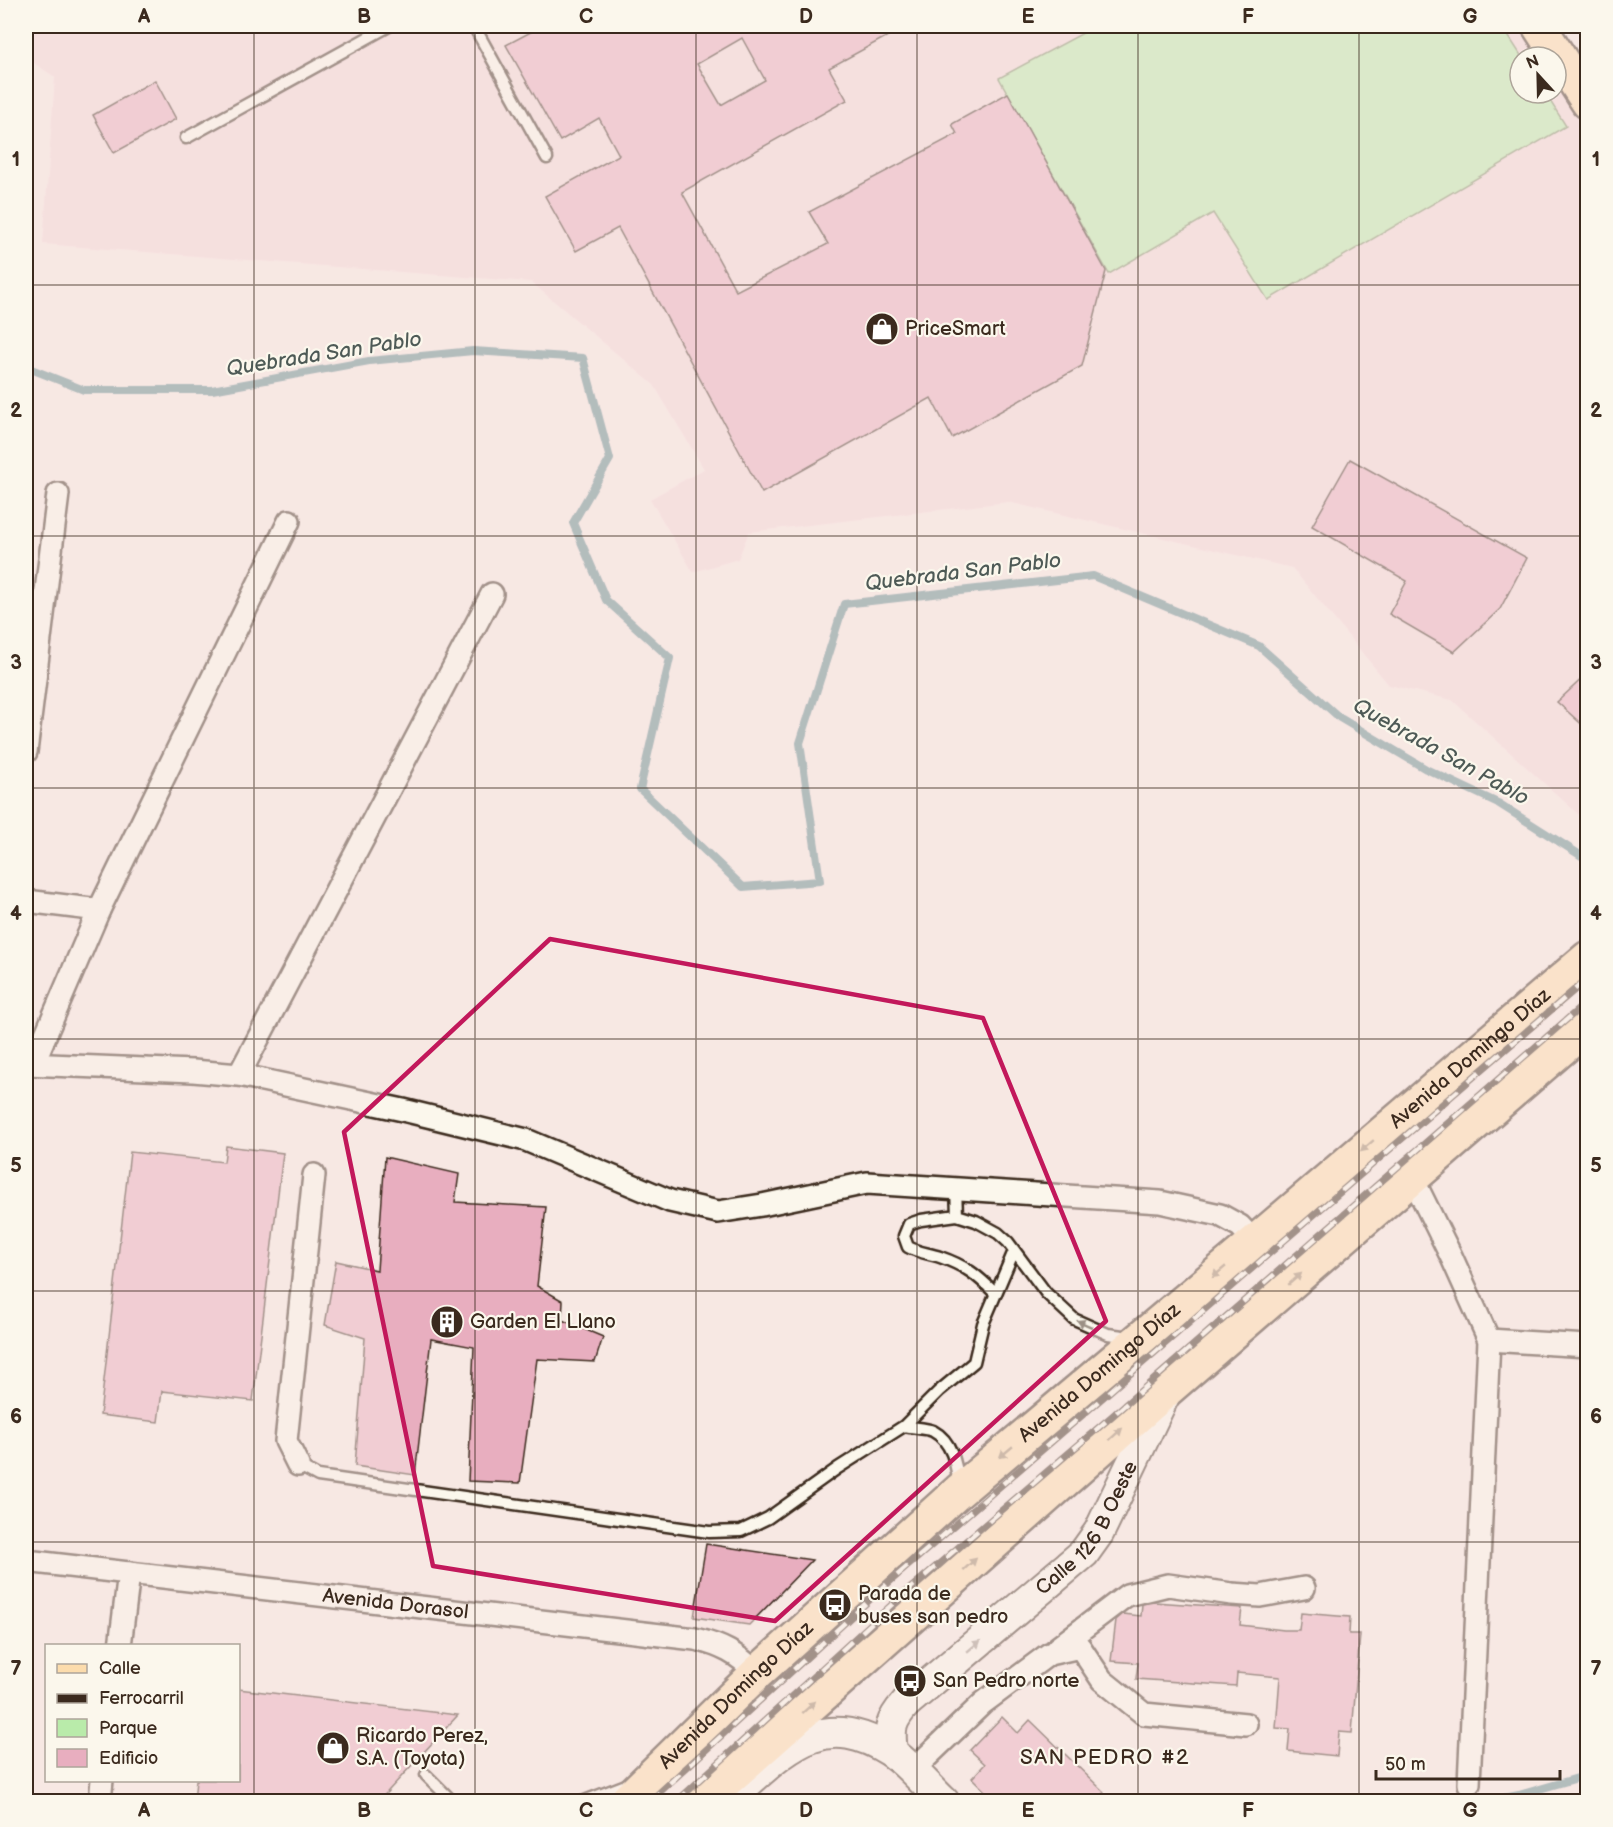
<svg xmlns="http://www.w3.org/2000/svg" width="1613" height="1827" viewBox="0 0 1613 1827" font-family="'Balsamiq Sans',sans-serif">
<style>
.built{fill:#f2d7d8}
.green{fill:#b9ebaa;stroke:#7a8a64;stroke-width:1.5}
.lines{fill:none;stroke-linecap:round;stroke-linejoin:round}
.stream{stroke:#61898d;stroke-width:8}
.building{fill:#e8aebf;stroke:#3b2a1e;stroke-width:1.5;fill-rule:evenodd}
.lane-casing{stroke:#3b2a1e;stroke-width:15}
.street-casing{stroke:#3b2a1e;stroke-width:26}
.secondary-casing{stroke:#3b2a1e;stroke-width:34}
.primary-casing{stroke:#3b2a1e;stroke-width:38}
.lane{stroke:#fbf7ec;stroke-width:10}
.street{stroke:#fbf7ec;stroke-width:21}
.secondary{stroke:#fbf7ec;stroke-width:30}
.primary{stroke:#fcdcac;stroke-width:33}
.rail-casing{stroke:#3b2a1e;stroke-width:7}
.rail{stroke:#fbf7ec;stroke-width:4.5;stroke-dasharray:14;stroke-linecap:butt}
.oneway{fill:#9c8365}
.oneway2{fill:#9b9085}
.marked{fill:none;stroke:#c2185b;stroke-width:4.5;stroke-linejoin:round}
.grid{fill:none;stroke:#3b2a1e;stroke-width:1.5;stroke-opacity:0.55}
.labels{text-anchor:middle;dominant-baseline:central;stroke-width:4.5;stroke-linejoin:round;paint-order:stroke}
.poi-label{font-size:20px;fill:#3b2a1e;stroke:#fbf7ec;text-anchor:start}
.street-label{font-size:20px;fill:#3b2a1e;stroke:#fbf7ec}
.water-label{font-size:21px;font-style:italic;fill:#4e5a56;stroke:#fbf7ec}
.neighbourhood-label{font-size:21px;letter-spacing:1.5px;fill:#3b2a1e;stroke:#fbf7ec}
.neatline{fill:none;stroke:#3b2a1e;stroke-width:2}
.grid-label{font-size:20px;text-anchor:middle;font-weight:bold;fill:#3b2a1e}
</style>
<rect width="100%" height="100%" fill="#f7e8e3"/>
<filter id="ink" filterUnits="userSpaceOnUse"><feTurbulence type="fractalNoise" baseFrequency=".0167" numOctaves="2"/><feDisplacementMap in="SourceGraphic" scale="12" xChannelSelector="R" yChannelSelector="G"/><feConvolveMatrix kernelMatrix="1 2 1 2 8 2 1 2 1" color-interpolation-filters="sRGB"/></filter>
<g filter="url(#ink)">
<path class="built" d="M 26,26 L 1521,26 L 1543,57 L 1520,57 L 1520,93 L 1556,93 L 1556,76 L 1587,122 L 1587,822 L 1452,700 L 1389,685 L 1292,568 L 1008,502 L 749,532 L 738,559 L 693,572 L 650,499 L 704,469 L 654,385 L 531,282 L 43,244 L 55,77 L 26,58 Z"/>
<path class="green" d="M 1096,26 L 1502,26 L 1522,57 L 1520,57 L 1520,93 L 1545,93 L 1566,126 L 1268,300 L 1213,213 L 1109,274 L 999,78 Z"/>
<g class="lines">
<path class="stream" d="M 26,367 L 84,390 L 212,390 L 369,361 L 473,351 L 583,358 L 610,459 L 573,523 L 606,600 L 670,658 L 640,789 L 743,887 L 820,881 L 800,743 L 844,604 L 1093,576 L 1259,646 L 1340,718 L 1426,769 L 1498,803 L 1588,860
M 1483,1802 L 1519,1795 L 1588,1775"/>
</g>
<path class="building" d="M 542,26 L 906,26 L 829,68 L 847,100 L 682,192 L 736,291 L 828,244 L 809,212 L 957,134 L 952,124 L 1008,93 L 1106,271 L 1082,366 L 952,438 L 931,398 L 762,493 L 618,228 L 576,251 L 545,196 L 619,155 L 599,118 L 560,141 L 506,45 ZM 742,38 L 765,80 L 721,105 L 697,64 Z
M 155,80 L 176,119 L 114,153 L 93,115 Z
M 1350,459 L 1527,558 L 1500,609 L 1454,652 L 1389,614 L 1407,581 L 1312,526 Z
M 1587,674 L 1587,729 L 1557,702 Z
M 226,1146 L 283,1153 L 253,1401 L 162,1391 L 158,1422 L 100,1415 L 130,1152 L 224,1162 Z
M 385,1157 L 459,1174 L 455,1202 L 546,1207 L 537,1286 L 563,1301 L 562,1320 L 603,1337 L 595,1362 L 537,1359 L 520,1483 L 468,1481 L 474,1347 L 431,1339 L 415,1475 L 355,1466 L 365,1338 L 325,1325 L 336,1261 L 377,1270 Z
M 706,1544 L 812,1560 L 749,1625 L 694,1617 Z
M 1154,1602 L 1242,1608 L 1240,1625 L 1284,1630 L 1299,1630 L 1301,1613 L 1350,1617 L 1349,1634 L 1360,1634 L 1352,1733 L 1339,1732 L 1337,1756 L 1288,1751 L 1290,1729 L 1276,1728 L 1280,1677 L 1237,1673 L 1236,1686 L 1136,1679 L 1138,1663 L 1111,1661 L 1116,1620 L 1123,1614 L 1141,1616 L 1142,1604 Z
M 238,1689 L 458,1715 L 378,1802 L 194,1802 L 196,1780 L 238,1780 Z
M 1002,1717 L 1018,1733 L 1030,1720 L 1104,1792 L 1095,1802 L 996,1802 L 972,1778 L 985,1764 L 970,1750 Z"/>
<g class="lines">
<g class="lane-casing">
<path id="lane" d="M 474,26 L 547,158
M 186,138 L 389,26
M 956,1188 L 957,1215
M 996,1294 C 977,1275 966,1266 940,1257 C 929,1253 919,1253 908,1247 L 904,1236 L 909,1224 L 921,1220 L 957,1215 L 976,1221 L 998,1233 L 1008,1242 L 1046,1293 L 1074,1319 L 1108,1334 L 1130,1337
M 904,1426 C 913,1428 926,1428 933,1431 C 952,1441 956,1464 959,1483
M 298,1465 L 318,1476 L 709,1532 L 741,1531 L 768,1518 L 838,1468 L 904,1426 L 939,1391 L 974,1362 L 983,1324 L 1014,1251
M 426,1775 L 453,1802
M 582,1802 L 626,1785"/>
</g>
<g class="street-casing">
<g id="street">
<path d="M 26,752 L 58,494"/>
<path d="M 26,901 L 99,910"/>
<path d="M 26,1064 L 193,1071 L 239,1075 L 403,1110 L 526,1140 L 670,1201 L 718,1212 L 762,1205 L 867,1183 L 1160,1202 L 1220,1215 L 1240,1226 L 1255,1242"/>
<path d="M 33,1064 L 99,910 L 289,521"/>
<path d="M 239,1075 L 492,594"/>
<path d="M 1412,1177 L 1452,1258 L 1489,1340 L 1469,1784"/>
<path d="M 1489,1340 L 1588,1346"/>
<path d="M 298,1465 L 286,1441 L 314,1175"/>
<path id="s1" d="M 26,1561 L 695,1639 C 723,1646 736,1653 757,1673"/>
<path d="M 120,1646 L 129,1573"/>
<path d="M 1057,1648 L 1127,1595 L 1168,1585 L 1232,1594 L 1260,1596 L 1304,1588"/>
<path d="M 912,1771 L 983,1703 L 1049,1654 L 1080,1647 L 1102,1680 L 1144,1714 L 1246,1724"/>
<path d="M 100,1802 L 102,1780"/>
</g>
</g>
<g class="secondary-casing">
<g id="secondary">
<path id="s2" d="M 892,1752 C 889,1728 890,1721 906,1703 L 1084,1553 L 1099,1532 L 1166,1392"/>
<path d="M 731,1797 C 783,1753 820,1706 890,1751 C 907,1762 928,1787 944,1802"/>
</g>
</g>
<g class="primary-casing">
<g id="primary">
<path d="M 1539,26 L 1588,102"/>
<path id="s3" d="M 625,1802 L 757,1673 L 959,1491 L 1255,1242 L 1588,958"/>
<path d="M 702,1802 L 1168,1389 L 1588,1026"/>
</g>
</g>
<use href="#lane" class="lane"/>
<use href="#street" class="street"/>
<use href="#secondary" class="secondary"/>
<use href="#primary" class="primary"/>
<g class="rail-casing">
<path id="rail" d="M 649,1802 L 887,1584 L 1588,978
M 676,1802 L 899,1598 L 1111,1417 L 1588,1001"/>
</g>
<use href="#rail" class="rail"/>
</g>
<defs><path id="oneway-solid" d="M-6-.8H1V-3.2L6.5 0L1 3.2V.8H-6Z" transform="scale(1.5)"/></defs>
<g class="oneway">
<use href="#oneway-solid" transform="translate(1367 1146) rotate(139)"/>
<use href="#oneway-solid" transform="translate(1219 1272) rotate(140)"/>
<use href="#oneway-solid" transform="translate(1295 1279) rotate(-41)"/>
<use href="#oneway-solid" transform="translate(1116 1434) rotate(-42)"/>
<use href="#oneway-solid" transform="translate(1006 1452) rotate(140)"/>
<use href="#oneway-solid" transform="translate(970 1564) rotate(-42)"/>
<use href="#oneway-solid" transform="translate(809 1707) rotate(-42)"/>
</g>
<g class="oneway2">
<use href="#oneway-solid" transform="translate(1085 1324) rotate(-156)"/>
<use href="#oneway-solid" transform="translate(974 1646) rotate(-40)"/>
</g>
</g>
<path d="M0 0H1613V1827H0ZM 550,939 L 983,1018 L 1106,1321 L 775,1621 L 433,1566 L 344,1132 Z" fill="#f7e8e3" fill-opacity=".55" fill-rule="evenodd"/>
<path class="marked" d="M 550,939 L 983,1018 L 1106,1321 L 775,1621 L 433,1566 L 344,1132 Z"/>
<path class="grid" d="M 254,26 L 254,1802M 475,26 L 475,1802M 696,26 L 696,1802M 917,26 L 917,1802M 1138,26 L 1138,1802M 1359,26 L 1359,1802M 26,285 L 1588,285M 26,536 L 1588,536M 26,788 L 1588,788M 26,1039 L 1588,1039M 26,1291 L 1588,1291M 26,1542 L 1588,1542"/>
<defs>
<g id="shop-disc" transform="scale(1.725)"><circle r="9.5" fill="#3b2a1e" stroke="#fbf7ec"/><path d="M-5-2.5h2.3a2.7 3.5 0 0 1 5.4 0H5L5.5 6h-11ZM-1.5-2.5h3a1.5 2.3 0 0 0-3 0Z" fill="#fff"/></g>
<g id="building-disc" transform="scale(1.725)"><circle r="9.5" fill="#3b2a1e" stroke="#fbf7ec"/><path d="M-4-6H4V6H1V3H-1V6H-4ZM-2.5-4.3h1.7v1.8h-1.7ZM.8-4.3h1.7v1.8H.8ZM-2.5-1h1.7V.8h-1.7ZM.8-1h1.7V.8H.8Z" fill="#fff"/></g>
<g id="bus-disc" transform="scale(1.725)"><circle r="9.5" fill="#3b2a1e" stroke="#fbf7ec"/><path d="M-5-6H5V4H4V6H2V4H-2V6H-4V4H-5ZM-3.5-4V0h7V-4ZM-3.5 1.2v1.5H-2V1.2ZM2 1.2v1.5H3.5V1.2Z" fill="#fff"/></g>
</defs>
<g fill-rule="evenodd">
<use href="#shop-disc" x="882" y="329"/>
<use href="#building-disc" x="447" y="1322"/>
<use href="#bus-disc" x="835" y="1605"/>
<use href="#bus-disc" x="910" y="1681"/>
<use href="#shop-disc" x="333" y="1748"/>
</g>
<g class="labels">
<g class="poi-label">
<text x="905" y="329">PriceSmart</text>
<text x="470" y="1322">Garden El Llano</text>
<text x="858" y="1594">Parada de<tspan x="858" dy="23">buses san pedro</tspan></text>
<text x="933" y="1681">San Pedro norte</text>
<text x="356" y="1736">Ricardo Perez,<tspan x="356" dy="23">S.A. (Toyota)</tspan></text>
</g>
<g class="street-label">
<text stroke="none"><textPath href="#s3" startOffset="1126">Avenida Domingo Díaz</textPath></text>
<text stroke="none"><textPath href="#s3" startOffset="640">Avenida Domingo Díaz</textPath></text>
<text stroke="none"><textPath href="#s2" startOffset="308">Calle 126 B Oeste</textPath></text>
<text stroke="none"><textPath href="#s1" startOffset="372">Avenida Dorasol</textPath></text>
<text stroke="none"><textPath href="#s3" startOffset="154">Avenida Domingo Díaz</textPath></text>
</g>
<g class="water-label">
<text transform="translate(324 354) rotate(-9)">Quebrada San Pablo</text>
<text transform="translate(963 572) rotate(-7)">Quebrada San Pablo</text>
<text transform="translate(1441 752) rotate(29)">Quebrada San Pablo</text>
</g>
<g class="neighbourhood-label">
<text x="1105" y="1757">SAN PEDRO #2</text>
</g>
</g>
<rect width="1613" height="1827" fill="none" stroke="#fbf7ec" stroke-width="66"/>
<rect x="45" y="1644" width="195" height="138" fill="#fbf7ec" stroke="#aea59a" stroke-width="1.5"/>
<rect x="57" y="1664" width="30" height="9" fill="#fcdcac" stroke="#aea59a" stroke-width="1.5"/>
<text x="99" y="1674" font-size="18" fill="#3b2a1e">Calle</text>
<rect x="57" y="1694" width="30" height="9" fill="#3b2a1e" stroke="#aea59a" stroke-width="1.5"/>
<text x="99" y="1704" font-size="18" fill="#3b2a1e">Ferrocarril</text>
<rect x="57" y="1719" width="30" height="18" fill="#b9ebaa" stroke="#aea59a" stroke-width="1.5"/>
<text x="99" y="1734" font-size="18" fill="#3b2a1e">Parque</text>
<rect x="57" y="1749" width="30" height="18" fill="#e8aebf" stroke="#aea59a" stroke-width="1.5"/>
<text x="99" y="1764" font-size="18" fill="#3b2a1e">Edificio</text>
<g transform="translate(1538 75) rotate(338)"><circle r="28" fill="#fbf7ec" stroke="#aea59a" stroke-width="1.5"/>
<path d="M0-4.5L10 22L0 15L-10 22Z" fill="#3b2a1e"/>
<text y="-9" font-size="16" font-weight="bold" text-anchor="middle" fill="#3b2a1e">N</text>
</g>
<path d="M1376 1770v9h184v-9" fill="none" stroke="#3b2a1e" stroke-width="3"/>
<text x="1385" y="1770" font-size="18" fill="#3b2a1e" stroke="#fbf7ec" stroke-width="4.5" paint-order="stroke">50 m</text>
<rect x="33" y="33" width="1547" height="1761" class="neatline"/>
<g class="grid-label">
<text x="144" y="23">A</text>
<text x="364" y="23">B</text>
<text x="586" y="23">C</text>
<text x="806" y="23">D</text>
<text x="1028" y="23">E</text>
<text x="1248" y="23">F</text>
<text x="1470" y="23">G</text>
<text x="16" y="166">1</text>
<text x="1596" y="166">1</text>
<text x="16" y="417">2</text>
<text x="1596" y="417">2</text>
<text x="16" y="669">3</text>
<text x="1596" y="669">3</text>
<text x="16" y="920">4</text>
<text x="1596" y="920">4</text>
<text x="16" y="1172">5</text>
<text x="1596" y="1172">5</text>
<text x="16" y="1423">6</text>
<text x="1596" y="1423">6</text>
<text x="16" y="1675">7</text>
<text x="1596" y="1675">7</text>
<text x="144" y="1817">A</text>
<text x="364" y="1817">B</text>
<text x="586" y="1817">C</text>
<text x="806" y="1817">D</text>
<text x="1028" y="1817">E</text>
<text x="1248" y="1817">F</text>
<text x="1470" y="1817">G</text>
</g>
</svg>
